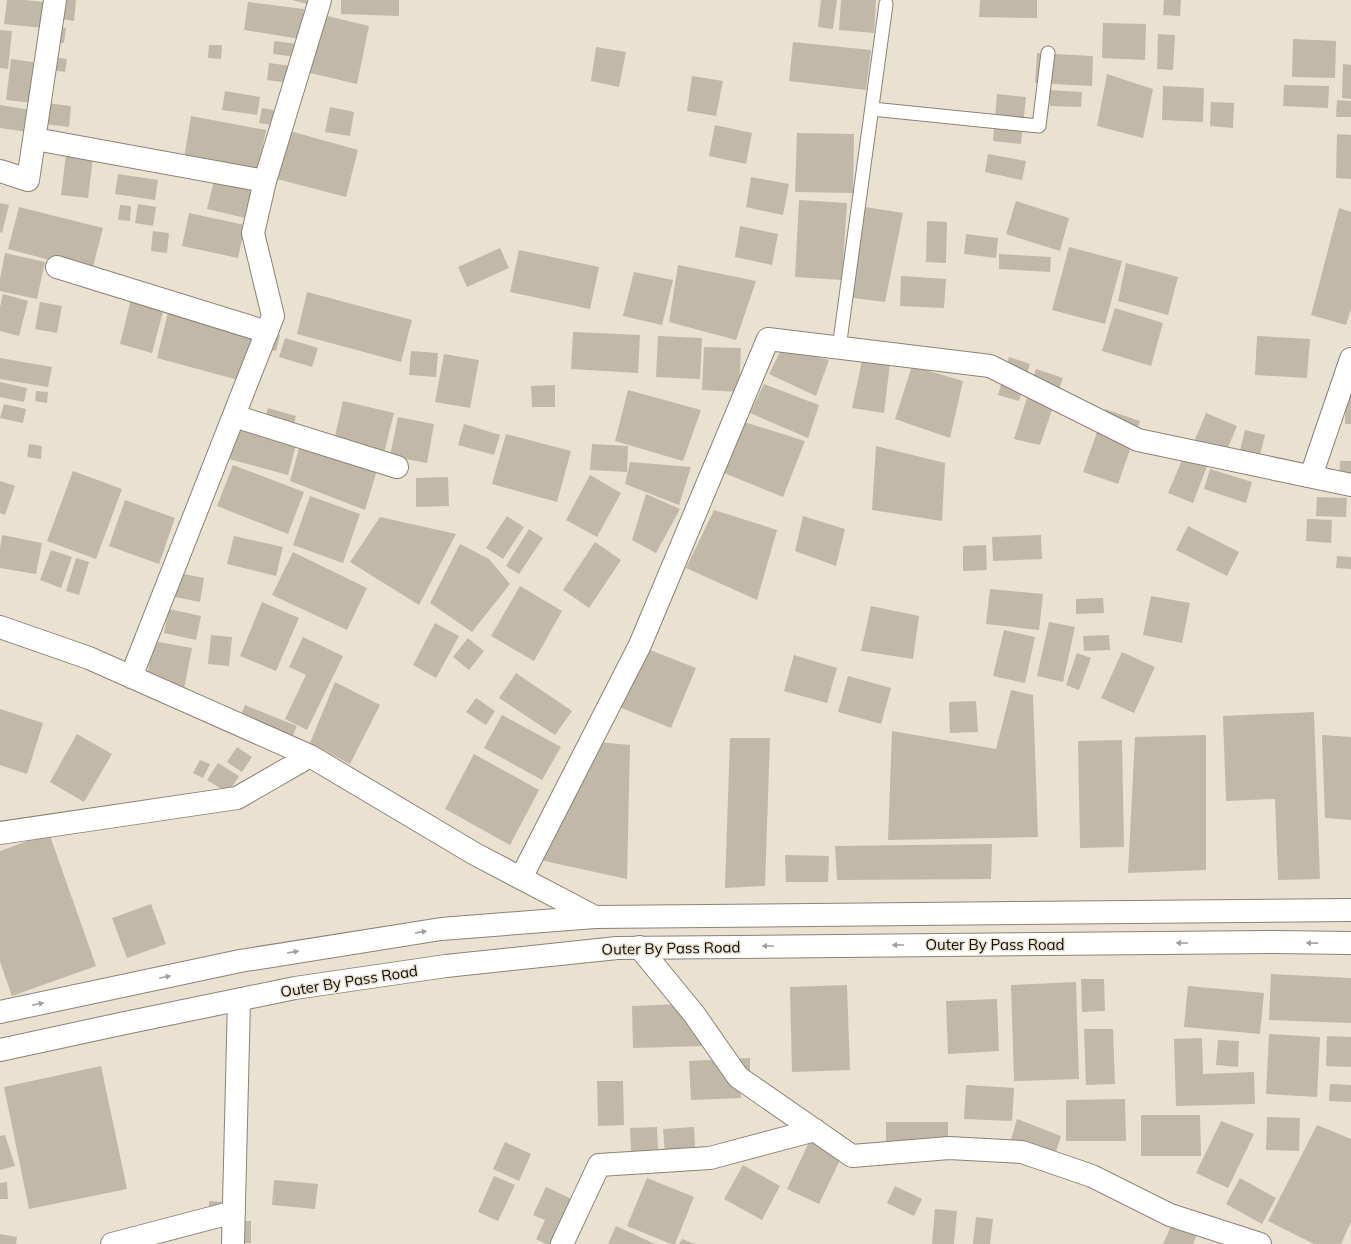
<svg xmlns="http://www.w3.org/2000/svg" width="1351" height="1244" viewBox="0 0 1351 1244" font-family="Mulish,sans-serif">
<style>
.building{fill:#c1b8a8}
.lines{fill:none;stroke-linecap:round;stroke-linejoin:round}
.lane-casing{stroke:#8b8374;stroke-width:15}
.street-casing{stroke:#8b8374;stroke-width:24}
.primary-casing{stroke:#8b8374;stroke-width:24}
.lane{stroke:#fff;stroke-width:13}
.street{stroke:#fff;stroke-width:22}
.primary{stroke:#fff;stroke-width:22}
.oneway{fill:#a09f9d}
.labels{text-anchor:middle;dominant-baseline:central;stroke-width:3;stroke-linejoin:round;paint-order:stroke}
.street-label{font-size:15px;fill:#120f0a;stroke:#ebe1d1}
</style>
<rect width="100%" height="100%" fill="#ebe1d1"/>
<path class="building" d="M 7,0 L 24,0 L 45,2 L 42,28 L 4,24 Z
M 63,0 L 76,0 L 74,21 L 61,19 Z
M 292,0 L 312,0 L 311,5 Z
M 341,0 L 399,0 L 399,16 L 341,14 Z
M 821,0 L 837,0 L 833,29 L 818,27 Z
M 841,0 L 876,0 L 874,33 L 839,30 Z
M 980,0 L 1037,0 L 1037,18 L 979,17 Z
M 1164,0 L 1181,0 L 1180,16 L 1163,15 Z
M 248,2 L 304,9 L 300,39 L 244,30 Z
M 319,14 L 369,26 L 357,84 L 306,72 Z
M 1103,23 L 1146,24 L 1145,60 L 1102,58 Z
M 56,27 L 66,28 L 64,43 L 54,42 Z
M 0,30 L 12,31 L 8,69 L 0,68 Z
M 1158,34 L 1175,35 L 1173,70 L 1157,69 Z
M 1293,39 L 1336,41 L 1335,78 L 1292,77 Z
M 274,41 L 298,44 L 296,57 L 273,54 Z
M 793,42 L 871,50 L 866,90 L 789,81 Z
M 209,45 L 222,45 L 221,59 L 208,58 Z
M 596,47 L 626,52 L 619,87 L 591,81 Z
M 1037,53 L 1093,56 L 1092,86 L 1035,83 Z
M 53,57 L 67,59 L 65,72 L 51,70 Z
M 11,59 L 39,63 L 34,103 L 6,100 Z
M 269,63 L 291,66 L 289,83 L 267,80 Z
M 1343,64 L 1351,65 L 1351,99 L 1342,98 Z
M 1107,74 L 1153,89 L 1143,138 L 1097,126 Z
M 692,76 L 723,81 L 716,116 L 687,111 Z
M 1284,85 L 1329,86 L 1328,108 L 1283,106 Z
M 1163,86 L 1204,88 L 1203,122 L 1162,120 Z
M 1050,90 L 1082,92 L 1081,107 L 1050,106 Z
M 225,91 L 260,97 L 257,115 L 222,110 Z
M 997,94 L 1026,97 L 1021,144 L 993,141 Z
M 1337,100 L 1351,101 L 1351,117 L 1336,117 Z
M 1211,102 L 1234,103 L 1233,128 L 1210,126 Z
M 47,103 L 71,106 L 69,127 L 44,124 Z
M 0,105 L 31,110 L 27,132 L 0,128 Z
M 330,107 L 354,112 L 350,136 L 325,132 Z
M 262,108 L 274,110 L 272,125 L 259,123 Z
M 191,116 L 266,130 L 258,172 L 184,158 Z
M 715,125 L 752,133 L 746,164 L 709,156 Z
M 290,131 L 358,150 L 346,197 L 277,179 Z
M 797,133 L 854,134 L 853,193 L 795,192 Z
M 1337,134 L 1351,135 L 1351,179 L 1336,178 Z
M 988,154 L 1026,161 L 1022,180 L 985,172 Z
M 66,155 L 93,158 L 88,198 L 61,195 Z
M 118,174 L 158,180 L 155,200 L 115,194 Z
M 751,177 L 789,184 L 783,215 L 746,207 Z
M 214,180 L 252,188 L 245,218 L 207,209 Z
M 799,200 L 847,203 L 842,280 L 795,277 Z
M 1016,201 L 1069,218 L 1060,251 L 1006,234 Z
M 0,203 L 9,205 L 2,233 L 0,232 Z
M 138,204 L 156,207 L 153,226 L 135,223 Z
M 120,205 L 131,206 L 130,221 L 118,220 Z
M 859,206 L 903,213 L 885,302 L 846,297 Z
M 19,207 L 103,228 L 92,271 L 8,249 Z
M 1339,208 L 1351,212 L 1351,309 L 1346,325 L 1311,315 Z
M 189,213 L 245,225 L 238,258 L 182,246 Z
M 927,221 L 947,222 L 946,263 L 926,262 Z
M 740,226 L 778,234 L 772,265 L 735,257 Z
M 153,231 L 169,233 L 167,253 L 151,251 Z
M 966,234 L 998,238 L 996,258 L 964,254 Z
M 1069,247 L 1122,261 L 1105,324 L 1052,310 Z
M 500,248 L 509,268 L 467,287 L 458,267 Z
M 519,250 L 599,267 L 590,309 L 510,292 Z
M 5,253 L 45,262 L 37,299 L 0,291 L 0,279 Z
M 999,254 L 1051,257 L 1050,272 L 999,269 Z
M 1126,263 L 1178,277 L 1168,315 L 1118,301 Z
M 678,265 L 756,281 L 736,340 L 669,322 Z
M 634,272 L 673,280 L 662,325 L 623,316 Z
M 901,276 L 946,279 L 944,308 L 900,306 Z
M 307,292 L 412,320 L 401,362 L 297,334 Z
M 3,294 L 28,301 L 19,336 L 0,331 L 0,307 Z
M 131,299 L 164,308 L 152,353 L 120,344 Z
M 40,302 L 62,306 L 57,333 L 35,329 Z
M 1115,308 L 1163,323 L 1151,366 L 1102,351 Z
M 168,312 L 254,335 L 242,381 L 157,358 Z
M 270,332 L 280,335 L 276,351 L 266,349 Z
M 573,332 L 640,335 L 638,373 L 571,369 Z
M 658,336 L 702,338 L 700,379 L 656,377 Z
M 1257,336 L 1310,339 L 1307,378 L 1255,375 Z
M 285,338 L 318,348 L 312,367 L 279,357 Z
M 704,347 L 741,348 L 739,392 L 702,390 Z
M 782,348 L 829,360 L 816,396 L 769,374 Z
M 411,351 L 438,353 L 436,377 L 409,375 Z
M 444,354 L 479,360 L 470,408 L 435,402 Z
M 863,356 L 890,363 L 884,413 L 852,408 Z
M 1009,357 L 1030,364 L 1019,401 L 998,395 Z
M 0,358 L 52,367 L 48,387 L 0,379 Z
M 912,366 L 963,381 L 950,438 L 895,419 Z
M 1036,369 L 1063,378 L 1040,445 L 1014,439 Z
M 0,382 L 27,388 L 24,402 L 0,397 Z
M 764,384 L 819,405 L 808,438 L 750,413 Z
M 555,385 L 555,407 L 532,407 L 531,386 Z
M 1346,389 L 1351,389 L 1351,424 L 1345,424 Z
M 628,390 L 701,410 L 683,461 L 615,441 Z
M 36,391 L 48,392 L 47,403 L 35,401 Z
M 343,401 L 394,413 L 383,457 L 333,445 Z
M 4,404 L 26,409 L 23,423 L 0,418 Z
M 268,408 L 296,416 L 293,429 L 264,422 Z
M 1105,409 L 1140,421 L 1118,484 L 1083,472 Z
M 1206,413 L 1237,426 L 1222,462 L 1191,449 Z
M 398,417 L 434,424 L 427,463 L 390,456 Z
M 744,422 L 805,441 L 783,497 L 724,473 Z
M 464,424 L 500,435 L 494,455 L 458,445 Z
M 233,429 L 296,445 L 288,475 L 225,458 Z
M 1245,430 L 1265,435 L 1256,471 L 1236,467 Z
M 506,434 L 571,451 L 557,502 L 492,484 Z
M 301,441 L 378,467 L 365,510 L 290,481 Z
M 29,444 L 42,446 L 41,459 L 27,457 Z
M 592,444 L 628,446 L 627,472 L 590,470 Z
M 876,446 L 945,463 L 942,521 L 872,510 Z
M 1185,453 L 1209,461 L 1193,503 L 1168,493 Z
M 1340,461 L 1351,461 L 1351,481 L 1339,481 Z
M 630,462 L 691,467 L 679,505 L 625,484 Z
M 233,465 L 304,492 L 288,534 L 217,506 Z
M 1210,469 L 1252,482 L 1246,503 L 1204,489 Z
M 73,471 L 122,489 L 96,559 L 47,541 Z
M 590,475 L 621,493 L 597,537 L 566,520 Z
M 448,477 L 449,506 L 416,507 L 416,478 Z
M 0,481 L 15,486 L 5,515 L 0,513 Z
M 646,494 L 680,509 L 656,553 L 632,540 Z
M 310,496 L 360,514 L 343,563 L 293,545 Z
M 1317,497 L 1347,498 L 1346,517 L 1316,516 Z
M 125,500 L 175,518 L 159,564 L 109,546 Z
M 714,510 L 777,530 L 757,600 L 686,568 Z
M 507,516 L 524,527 L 503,559 L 486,548 Z
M 803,516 L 845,529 L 836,566 L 795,551 Z
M 380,517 L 456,534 L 419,605 L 350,562 Z
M 1307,519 L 1332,520 L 1331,543 L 1306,541 Z
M 1188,526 L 1239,552 L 1227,576 L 1176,550 Z
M 529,529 L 543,538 L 519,574 L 506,566 Z
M 2,535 L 42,543 L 36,574 L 0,568 L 0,549 Z
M 1041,535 L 1042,559 L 993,561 L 992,537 Z
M 234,536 L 283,547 L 276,576 L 227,564 Z
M 595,542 L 621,560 L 589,608 L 563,590 Z
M 460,544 L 489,559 L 510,584 L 472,632 L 430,603 Z
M 986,545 L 987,570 L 963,571 L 963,546 Z
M 51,550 L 72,557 L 61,588 L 40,580 Z
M 293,552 L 367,588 L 347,630 L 272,595 Z
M 1337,556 L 1351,557 L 1351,569 L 1336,568 Z
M 76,558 L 89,562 L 79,595 L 66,591 Z
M 175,572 L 204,578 L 200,602 L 170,596 Z
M 520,586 L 562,611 L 534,661 L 491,636 Z
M 990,589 L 1043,594 L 1039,630 L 986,624 Z
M 1151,596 L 1190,603 L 1182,643 L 1143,635 Z
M 1103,598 L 1104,613 L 1076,614 L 1076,599 Z
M 262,602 L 299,618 L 276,671 L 240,656 Z
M 871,606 L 919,616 L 913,659 L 861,651 Z
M 169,609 L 201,616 L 196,640 L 164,633 Z
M 1049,622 L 1075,627 L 1063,682 L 1037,676 Z
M 435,623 L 459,636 L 436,678 L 413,665 Z
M 1004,630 L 1035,637 L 1025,683 L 993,676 Z
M 211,635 L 232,637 L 229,666 L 208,664 Z
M 1109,635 L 1110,650 L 1084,651 L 1083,636 Z
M 303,637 L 343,656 L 307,730 L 285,719 L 306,675 L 289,667 Z
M 468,638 L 484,651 L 469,670 L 453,657 Z
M 153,641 L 192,648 L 184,689 L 146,683 Z
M 645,648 L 696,668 L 671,728 L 619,707 Z
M 1122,652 L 1155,667 L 1134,713 L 1101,698 Z
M 1077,653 L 1091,658 L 1079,690 L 1066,685 Z
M 794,655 L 837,668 L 827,703 L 784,691 Z
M 516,673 L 572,711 L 555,735 L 499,698 Z
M 848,676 L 891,688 L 881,724 L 838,712 Z
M 335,682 L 380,705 L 350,764 L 310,743 Z
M 1011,690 L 1033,695 L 1038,837 L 888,840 L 892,731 L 996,749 Z
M 476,698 L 495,711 L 486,725 L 466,712 Z
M 976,701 L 978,732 L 950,733 L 949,702 Z
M 245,705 L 297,726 L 290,743 L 238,721 Z
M 0,709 L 43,723 L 27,774 L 0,765 Z
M 1314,712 L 1320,879 L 1278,880 L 1275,799 L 1226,801 L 1223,716 Z
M 502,715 L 561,747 L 542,780 L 484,748 Z
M 77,734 L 112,754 L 84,802 L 50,782 Z
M 1206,735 L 1206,870 L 1128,873 L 1135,737 Z
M 1322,735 L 1351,737 L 1351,820 L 1325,818 Z
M 730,738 L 770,738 L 765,886 L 725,888 Z
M 1122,740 L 1124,847 L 1080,848 L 1078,741 Z
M 598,742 L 630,745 L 627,879 L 540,860 Z
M 237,747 L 252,757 L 242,772 L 227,762 Z
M 474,754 L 539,790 L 510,845 L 445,809 Z
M 200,760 L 210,764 L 203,778 L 193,773 Z
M 218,763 L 239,776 L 228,793 L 207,780 Z
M 49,833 L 96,966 L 12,996 L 0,962 L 0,851 Z
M 992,844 L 991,879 L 837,880 L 835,846 Z
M 785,855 L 829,856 L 828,882 L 786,882 Z
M 151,904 L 166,944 L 127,958 L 112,918 Z
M 1271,974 L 1351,978 L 1351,1023 L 1269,1020 Z
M 1081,979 L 1104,979 L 1105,1011 L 1082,1012 Z
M 1076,982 L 1079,1079 L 1014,1081 L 1011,985 Z
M 847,985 L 850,1070 L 792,1072 L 790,987 Z
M 1188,986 L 1264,993 L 1260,1034 L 1184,1027 Z
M 997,999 L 999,1051 L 948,1054 L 946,1001 Z
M 701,1003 L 703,1046 L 633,1048 L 632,1006 Z
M 1084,1029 L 1113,1029 L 1115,1084 L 1086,1085 Z
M 1269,1034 L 1320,1037 L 1317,1097 L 1266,1094 Z
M 1327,1036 L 1351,1037 L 1351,1067 L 1326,1066 Z
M 1202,1038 L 1203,1074 L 1254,1072 L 1255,1104 L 1176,1106 L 1174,1039 Z
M 1218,1040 L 1239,1041 L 1238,1067 L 1216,1065 Z
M 750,1058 L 750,1073 L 739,1073 L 741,1098 L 691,1100 L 689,1061 Z
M 101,1066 L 127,1189 L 29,1209 L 4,1087 Z
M 597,1081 L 623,1081 L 624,1125 L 598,1126 Z
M 1330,1084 L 1351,1085 L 1351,1102 L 1329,1101 Z
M 966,1085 L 1014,1088 L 1012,1121 L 964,1119 Z
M 1125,1099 L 1126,1141 L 1066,1141 L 1066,1100 Z
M 1141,1115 L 1200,1115 L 1201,1156 L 1141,1156 Z
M 1267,1117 L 1300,1118 L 1299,1151 L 1266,1150 Z
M 1017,1119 L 1061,1136 L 1054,1158 L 1010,1143 Z
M 1221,1121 L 1254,1134 L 1228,1188 L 1196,1173 Z
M 886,1122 L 948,1122 L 948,1151 L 886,1152 Z
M 1317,1125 L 1351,1139 L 1351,1222 L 1341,1244 L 1314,1244 L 1268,1221 Z
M 657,1127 L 659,1169 L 632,1170 L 630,1128 Z
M 694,1127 L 696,1164 L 666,1166 L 663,1129 Z
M 5,1135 L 15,1166 L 0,1170 L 0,1136 Z
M 810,1140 L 842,1156 L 819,1204 L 787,1189 Z
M 505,1142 L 531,1154 L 519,1181 L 493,1169 Z
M 743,1165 L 780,1186 L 762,1220 L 724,1199 Z
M 494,1176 L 515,1185 L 498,1221 L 478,1212 Z
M 647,1178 L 694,1197 L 675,1244 L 671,1244 L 627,1226 Z
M 1240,1178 L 1276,1198 L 1262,1224 L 1226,1204 Z
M 274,1180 L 318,1184 L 315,1209 L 272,1205 Z
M 7,1182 L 8,1199 L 0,1199 L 0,1183 Z
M 895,1186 L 922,1199 L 914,1216 L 887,1203 Z
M 546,1187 L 574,1200 L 554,1244 L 546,1244 L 536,1239 L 545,1220 L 533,1215 Z
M 209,1201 L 225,1202 L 209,1217 Z
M 935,1209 L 957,1211 L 954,1244 L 932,1244 Z
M 1178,1210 L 1202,1222 L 1193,1244 L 1163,1244 Z
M 976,1217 L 993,1219 L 990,1244 L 973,1244 Z
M 235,1221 L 251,1221 L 251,1243 L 235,1243 Z
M 616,1226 L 655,1244 L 608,1244 Z
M 0,1234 L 17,1237 L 16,1244 L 0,1244 Z
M 682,1239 L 695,1244 L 679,1244 Z"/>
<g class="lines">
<g class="lane-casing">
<path id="lane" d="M 872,109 L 1039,126 L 1048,53
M 839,348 L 886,4"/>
</g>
<g class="street-casing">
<path id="street" d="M 35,139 L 265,181 L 320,0
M 0,171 L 28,180 L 55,0
M 57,267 L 267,332
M 234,416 L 397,467
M 1311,476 L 1351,359
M 0,627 L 89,658 L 310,756 L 475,854 L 595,917
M 131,677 L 273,316 L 253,233 L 265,181
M 0,833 L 237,798 L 310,756
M 521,878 L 640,645 L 768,339 L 990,366 L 1138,440 L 1351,485
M 639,947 L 694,1014 L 738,1077 L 852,1156 L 949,1148 L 1022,1152 L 1092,1176 L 1170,1215 L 1260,1244
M 112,1244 L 234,1212
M 233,1244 L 239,1000
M 562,1244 L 599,1165 L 710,1158 L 815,1130"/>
</g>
<g class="primary-casing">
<path id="primary" d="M 0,1012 L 240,961 L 441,929 L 595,917 L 1351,910
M 0,1050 L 125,1023 L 295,988 L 446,966 L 617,948 L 1273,942 L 1351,943"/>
</g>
<use href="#lane" class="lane"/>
<use href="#street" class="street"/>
<use href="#primary" class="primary"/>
</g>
<defs><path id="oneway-solid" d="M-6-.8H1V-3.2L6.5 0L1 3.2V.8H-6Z"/></defs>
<g class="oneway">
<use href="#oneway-solid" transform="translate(421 932) rotate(-9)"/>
<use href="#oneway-solid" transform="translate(1182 943) rotate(180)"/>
<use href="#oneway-solid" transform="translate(1312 943) rotate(-179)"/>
<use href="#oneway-solid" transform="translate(898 945) rotate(180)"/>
<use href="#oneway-solid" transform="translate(768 946) rotate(180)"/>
<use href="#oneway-solid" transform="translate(293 952) rotate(-9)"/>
<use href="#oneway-solid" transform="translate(165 977) rotate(-12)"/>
<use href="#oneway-solid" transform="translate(38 1004) rotate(-12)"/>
</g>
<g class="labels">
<g class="street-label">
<text x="995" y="944">Outer By Pass Road</text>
<text transform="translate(671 948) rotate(-1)">Outer By Pass Road</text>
<text transform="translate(349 981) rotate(-9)">Outer By Pass Road</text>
</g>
</g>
</svg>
